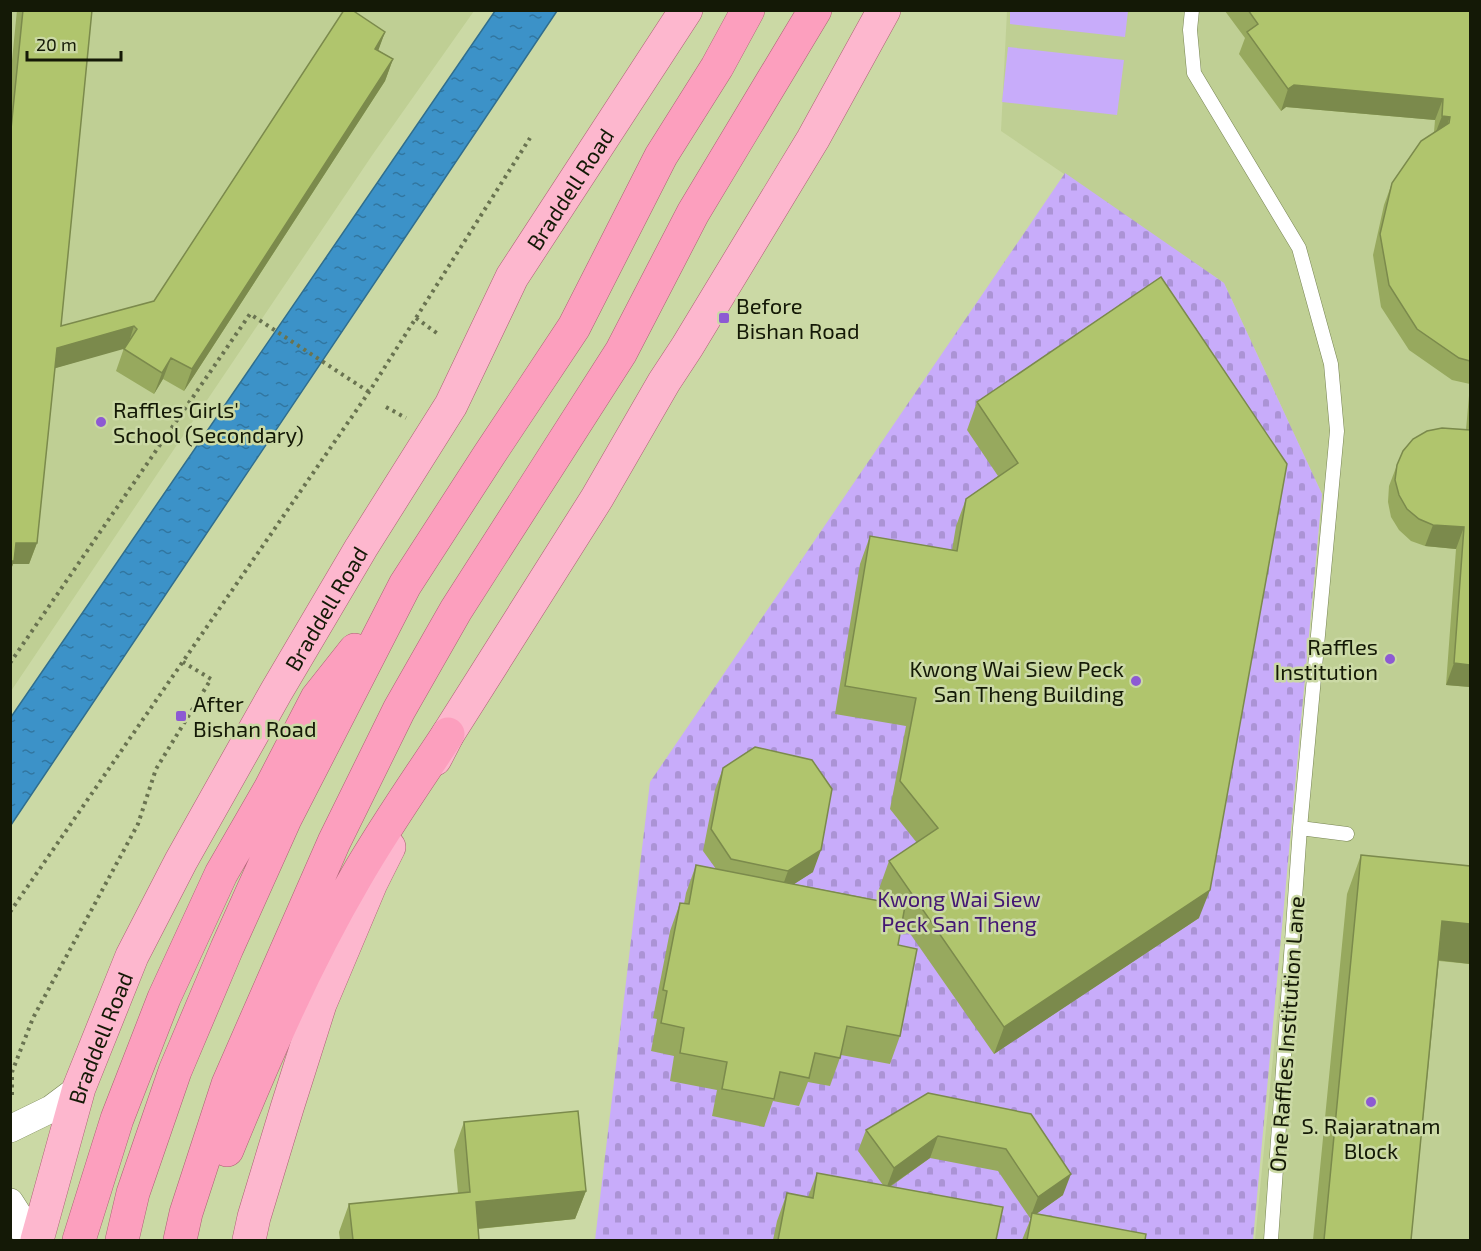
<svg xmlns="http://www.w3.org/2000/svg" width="1481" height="1251" viewBox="0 0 1481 1251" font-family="'Exo 2',sans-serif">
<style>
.built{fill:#bfcf94}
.cemetery{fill:url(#cemetery-stones)}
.park{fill:#c8acfa}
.water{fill:url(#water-ripples);stroke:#306e8e;stroke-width:1.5}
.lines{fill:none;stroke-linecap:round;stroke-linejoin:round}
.service-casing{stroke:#778453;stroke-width:15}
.minor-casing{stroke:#778453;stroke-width:28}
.primary-casing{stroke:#ab6073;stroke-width:34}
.trunk-casing{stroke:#ab6073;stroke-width:34}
.path{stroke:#697350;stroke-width:4;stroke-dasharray:3 4.5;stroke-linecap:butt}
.service{stroke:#fff;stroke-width:14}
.minor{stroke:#fff;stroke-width:27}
.primary{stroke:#fdb7ce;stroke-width:33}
.trunk{stroke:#fc9fbe;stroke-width:33}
.wall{fill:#97a95e}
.shaded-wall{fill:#7b8a4c}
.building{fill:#b0c56d;stroke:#7b8a4c;stroke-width:1.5}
.poi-dot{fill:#8d5ad3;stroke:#cbd9a5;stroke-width:2}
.labels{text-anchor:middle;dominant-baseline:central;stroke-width:5;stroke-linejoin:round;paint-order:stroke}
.street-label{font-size:22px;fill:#141906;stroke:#cbd9a5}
.poi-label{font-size:22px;fill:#141906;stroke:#cbd9a5;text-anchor:start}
.park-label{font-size:22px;fill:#441773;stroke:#cbd9a5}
</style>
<defs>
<pattern id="cemetery-stones" width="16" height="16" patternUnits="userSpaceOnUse" patternTransform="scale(1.5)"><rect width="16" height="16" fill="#c8acfa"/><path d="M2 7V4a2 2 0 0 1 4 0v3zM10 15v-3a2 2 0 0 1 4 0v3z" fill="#ab93d5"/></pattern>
<pattern id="water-ripples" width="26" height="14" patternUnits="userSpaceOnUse" patternTransform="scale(1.5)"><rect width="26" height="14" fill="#3c92c8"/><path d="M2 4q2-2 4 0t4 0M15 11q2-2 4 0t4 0" fill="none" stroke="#3176a0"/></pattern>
</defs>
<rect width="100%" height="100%" fill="#cbd9a5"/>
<path class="built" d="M 11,11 L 474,11 L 373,154 L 11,691 Z
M 1007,11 L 1470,11 L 1470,1240 L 1255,1240 L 1296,824 L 1322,494 L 1224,283 L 1001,131 Z"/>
<path class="cemetery" d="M 1065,173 L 1224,283 L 1322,494 L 1253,1240 L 595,1240 L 650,782 Z"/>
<path class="park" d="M 1010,11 L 1010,10 L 1128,11 L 1125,37 L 1010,24 Z
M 1008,47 L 1124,60 L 1117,115 L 1002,102 Z"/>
<path class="water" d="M 495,11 L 557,11 L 11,825 L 11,717 Z"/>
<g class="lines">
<g class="service-casing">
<path id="service" d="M 1192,10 L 1190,30 L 1194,73 L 1299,248 L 1331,364 L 1337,431 L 1300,828 L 1271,1240
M 1300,828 L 1347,834"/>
</g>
<g class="minor-casing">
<path id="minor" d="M 10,1129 L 51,1109 L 79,1088
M 10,1202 L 19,1216 L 27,1240"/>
</g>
<g class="primary-casing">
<g id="primary">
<path d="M 435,759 L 448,734 L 597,498 L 664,382 L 687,347 L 813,139 L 884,10"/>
<path id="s1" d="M 37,1240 L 79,1088 L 132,956 L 181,861 L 276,692 L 361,548 L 451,405 L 512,277 L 686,10"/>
<path d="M 249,1240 L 254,1217 L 287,1108 L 320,1004 L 371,883 L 389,847"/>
</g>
</g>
<g class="trunk-casing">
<path id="trunk" d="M 227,1150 C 265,1057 305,964 356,877 C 384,828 417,781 448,734
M 79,1240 L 117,1119 L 164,998 L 221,874 L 270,789 L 317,698 L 355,650
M 122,1240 L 133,1193 L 175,1071 L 227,948 L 285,819 L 405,585 L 489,455 L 574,327 L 661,156 L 717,67 L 748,10
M 180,1240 L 186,1213 L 228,1084 L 334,842 L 399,710 L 456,610 L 621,352 L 693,213 L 815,10"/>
</g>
<path class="path" d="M 416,318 L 438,334
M 386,407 L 406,418
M 10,663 L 250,314 L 369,392
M 10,912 L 369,392 L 530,138
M 12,1095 L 12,1072 L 33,1018 L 138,824 L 156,769 L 211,679 L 183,662"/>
<use href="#service" class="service"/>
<use href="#minor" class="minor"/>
<use href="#primary" class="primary"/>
<use href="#trunk" class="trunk"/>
</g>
<path class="wall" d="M 17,10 L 92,10 L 61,326 L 154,301 L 385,32 L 378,50 L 393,59 L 385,81 L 184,391 L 163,379 L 154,394 L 116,371 L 124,348 L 55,368 L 37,543 L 29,564 L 13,564 L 10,572 L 10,81 Z
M 1470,10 L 1470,687 L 1446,685 L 1456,549 L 1425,546 L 1411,541 L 1399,530 L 1391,517 L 1388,502 L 1389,486 L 1397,465 L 1466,430 L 1470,384 L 1452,380 L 1409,350 L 1381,307 L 1373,255 L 1384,205 L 1392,183 L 1434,132 L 1435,120 L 1286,107 L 1281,111 L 1239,54 L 1245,38 L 1225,11 Z
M 1161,277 L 1199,918 L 994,1054 L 902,922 L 898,945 L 900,1036 L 890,1064 L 841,1055 L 830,1086 L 808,1082 L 799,1106 L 773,1101 L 764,1127 L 712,1116 L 717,1090 L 670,1081 L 674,1056 L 651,1051 L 657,1019 L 653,1018 L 670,931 L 680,903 L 684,904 L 686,893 L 696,865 L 716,869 L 703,851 L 715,790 L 723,768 L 813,872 L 794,884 L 888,902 L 879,889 L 889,861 L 917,843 L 890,809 L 906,726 L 835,714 L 860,564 L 870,536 L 952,550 L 956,526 L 966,499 L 998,476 L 967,430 L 977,402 Z
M 1361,855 L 1470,866 L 1470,964 L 1439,961 L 1411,1240 L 1313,1240 L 1347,894 Z
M 1031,1114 L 1063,1195 L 1036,1214 L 1145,1240 L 1022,1240 L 1031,1218 L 1030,1218 L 998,1171 L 930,1158 L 890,1187 L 996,1240 L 773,1240 L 777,1221 L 787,1193 L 808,1197 L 817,1173 L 883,1185 L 858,1151 L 866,1130 Z
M 464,1122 L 586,1191 L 575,1219 L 478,1229 L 479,1240 L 340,1240 L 339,1232 L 349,1204 L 458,1193 L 454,1150 Z"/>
<path class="shaded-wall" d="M 385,32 L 377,54 L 375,49 Z
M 393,59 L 385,81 L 184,391 L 192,369 Z
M 1294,85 L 1443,99 L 1435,120 L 1286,107 L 1281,111 L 1288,89 Z
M 1442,116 L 1450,117 L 1442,138 L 1434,137 Z
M 134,326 L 127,348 L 49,370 L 57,348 Z
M 171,358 L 163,379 L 154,394 L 162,373 Z
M 1433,525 L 1464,527 L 1456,549 L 1425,546 Z
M 16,543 L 37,543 L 29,564 L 13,564 L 10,572 L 10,559 Z
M 1454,663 L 1470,665 L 1470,687 L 1446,685 Z
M 821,850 L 813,872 L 780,893 L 788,871 Z
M 1210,890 L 1199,918 L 994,1054 L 1004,1027 Z
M 1442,921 L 1470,924 L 1470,964 L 1428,959 Z
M 938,1136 L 930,1158 L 886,1189 L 894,1168 Z
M 1071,1174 L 1063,1195 L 1032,1217 L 1032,1213 L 1030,1218 L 1038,1197 Z
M 586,1191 L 575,1219 L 465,1230 L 476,1202 Z"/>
<path class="building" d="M 23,10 L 92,10 L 61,326 L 154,301 L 344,10 L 352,10 L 385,32 L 375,49 L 393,59 L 192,369 L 171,358 L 162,373 L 124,349 L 137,329 L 134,326 L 57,348 L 37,543 L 16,543 L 14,561 L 10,561 L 10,139 Z
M 1248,10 L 1470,10 L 1470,361 L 1459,358 L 1417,329 L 1389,285 L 1380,234 L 1392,183 L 1421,141 L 1449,123 L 1450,117 L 1442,116 L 1443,99 L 1294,85 L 1288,89 L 1247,32 L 1258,24 Z
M 1161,277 L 1287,464 L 1210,890 L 1004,1027 L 889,861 L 938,828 L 900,781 L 916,698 L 845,686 L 870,536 L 957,551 L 966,499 L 1018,463 L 977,402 Z
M 1442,428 L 1470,430 L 1470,665 L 1454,663 L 1464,527 L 1433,525 L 1419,519 L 1407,509 L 1399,495 L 1395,480 L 1397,465 L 1403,451 L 1413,439 L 1427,431 Z
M 755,747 L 812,760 L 832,789 L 821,850 L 788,871 L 731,859 L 711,829 L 723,768 Z
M 1361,855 L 1470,866 L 1470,924 L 1442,921 L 1411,1240 L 1324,1240 Z
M 696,865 L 905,906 L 898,945 L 917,949 L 900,1036 L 847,1026 L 840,1058 L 815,1053 L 809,1078 L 780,1072 L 774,1099 L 722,1089 L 727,1062 L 680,1053 L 684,1028 L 661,1023 L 667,991 L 663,990 L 680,903 L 689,904 Z
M 928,1093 L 1031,1114 L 1071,1174 L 1038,1197 L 1006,1149 L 938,1136 L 894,1168 L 866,1130 Z
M 578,1111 L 586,1191 L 476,1202 L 479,1240 L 353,1240 L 349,1204 L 470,1192 L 464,1122 Z
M 817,1173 L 1003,1207 L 996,1240 L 778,1240 L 787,1193 L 813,1198 Z
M 1032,1213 L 1146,1234 L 1145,1240 L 1027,1240 Z"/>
<g class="poi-dot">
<rect x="718" y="312" width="12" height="12" rx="3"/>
<circle cx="101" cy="422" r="6"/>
<circle cx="1390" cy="659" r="6"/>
<circle cx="1136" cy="681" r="6"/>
<rect x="175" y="710" width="12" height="12" rx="3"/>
<circle cx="1371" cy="1102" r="6"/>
</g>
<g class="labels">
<g class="street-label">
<text stroke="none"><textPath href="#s1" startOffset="1184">Braddell Road</textPath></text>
<text stroke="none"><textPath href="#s1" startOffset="698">Braddell Road</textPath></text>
<text transform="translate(1286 1034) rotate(-86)">One Raffles Institution Lane</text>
<text stroke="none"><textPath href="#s1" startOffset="212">Braddell Road</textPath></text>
</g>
<g class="poi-label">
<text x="736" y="305">Before<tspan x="736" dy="25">Bishan Road</tspan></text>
<text x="113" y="409">Raffles Girls'<tspan x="113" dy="25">School (Secondary)</tspan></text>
<text x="1378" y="646" text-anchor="end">Raffles<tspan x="1378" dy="25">Institution</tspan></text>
<text x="1124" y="668" text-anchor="end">Kwong Wai Siew Peck<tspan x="1124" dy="25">San Theng Building</tspan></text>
<text x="193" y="703">After<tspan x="193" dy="25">Bishan Road</tspan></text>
<text x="1371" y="1125" text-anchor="middle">S. Rajaratnam<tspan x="1371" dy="25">Block</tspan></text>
</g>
<g class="park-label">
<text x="959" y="898">Kwong Wai Siew<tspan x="959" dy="25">Peck San Theng</tspan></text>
</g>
</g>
<rect width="1481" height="1251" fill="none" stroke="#141906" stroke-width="24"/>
<path d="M27 51v9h94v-9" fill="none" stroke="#141906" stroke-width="3"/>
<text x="36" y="51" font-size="18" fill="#141906" stroke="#cbd9a5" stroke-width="4.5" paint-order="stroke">20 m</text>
</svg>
